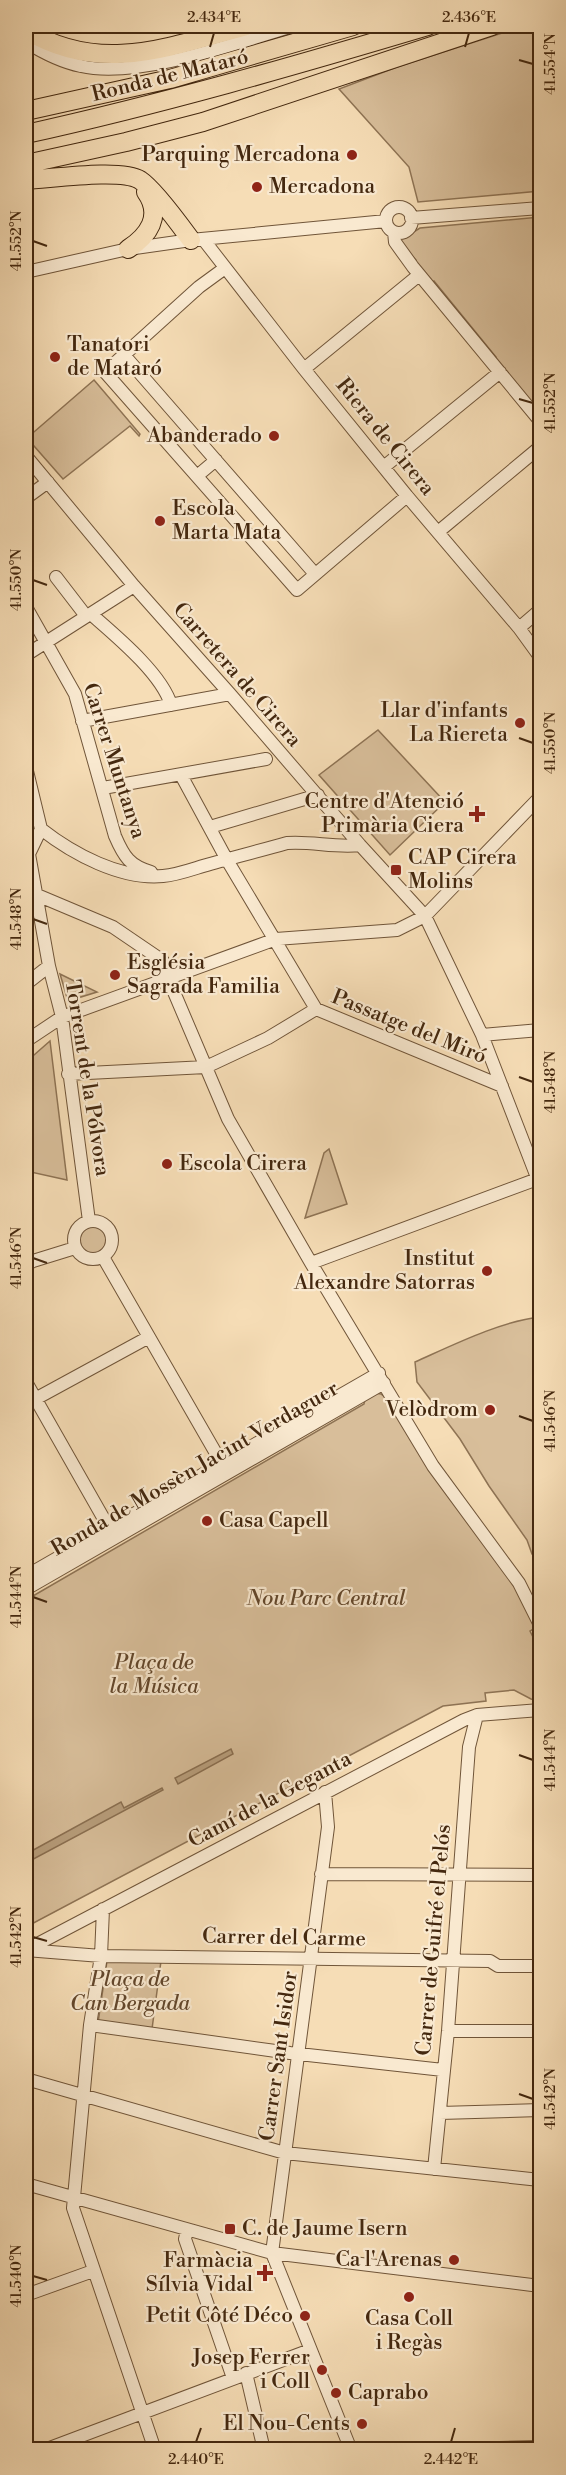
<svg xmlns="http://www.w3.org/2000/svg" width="566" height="2475" viewBox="0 0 566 2475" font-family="'Libre Bodoni',serif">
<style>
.green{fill:#d8be9a;stroke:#8e7354;stroke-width:1.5}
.water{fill:#b99f7d;stroke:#8a6f51;stroke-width:1.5}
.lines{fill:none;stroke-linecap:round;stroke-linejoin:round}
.minor-casing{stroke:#705539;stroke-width:14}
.highway-casing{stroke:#44280f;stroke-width:20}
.minor{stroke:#f9e9d0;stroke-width:12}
.highway{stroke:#f6ddb6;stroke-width:18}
.ticks{fill:none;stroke:#44280f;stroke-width:2}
.poi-dot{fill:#8f2418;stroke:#f9e9d0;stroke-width:2}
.labels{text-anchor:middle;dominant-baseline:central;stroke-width:4.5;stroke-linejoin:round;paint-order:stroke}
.street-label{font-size:21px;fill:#44280f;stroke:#f9e9d0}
.poi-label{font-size:21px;fill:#44280f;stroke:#f9e9d0;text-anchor:end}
.park-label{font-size:21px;font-style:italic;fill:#62462b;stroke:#f9e9d0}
.neatline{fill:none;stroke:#44280f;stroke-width:2}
.ticks-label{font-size:15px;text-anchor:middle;fill:#44280f}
</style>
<rect width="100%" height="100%" fill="#f6ddb6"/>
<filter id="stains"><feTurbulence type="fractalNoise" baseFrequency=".00333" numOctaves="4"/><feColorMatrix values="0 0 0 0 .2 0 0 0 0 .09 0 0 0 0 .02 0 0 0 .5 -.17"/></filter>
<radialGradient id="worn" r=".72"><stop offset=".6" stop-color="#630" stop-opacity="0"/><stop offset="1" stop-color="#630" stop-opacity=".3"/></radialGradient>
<path class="green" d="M 524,26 L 540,26 L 540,191 L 418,202 L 409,167 L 339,89 L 397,67 Z
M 540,217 L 540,413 L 513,379 L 494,360 L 496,357 L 434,281 L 431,283 L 414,263 L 416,260 L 397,239 L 404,238 L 420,228 Z
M 94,380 L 140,434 L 139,436 L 130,426 L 63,479 L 27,438 Z
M 378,730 L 445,802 L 390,855 L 319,775 Z
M 60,974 L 97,992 L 68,1001 Z
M 50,1041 L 67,1180 L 26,1171 L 26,1062 Z
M 329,1149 L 347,1204 L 305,1218 L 324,1153 Z
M78 1240a15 15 0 1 1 30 0a15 15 0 1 1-30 0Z
M 540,1317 L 540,1555 L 532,1554 L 527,1540 L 489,1486 L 460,1439 L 417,1382 L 415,1362 C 451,1346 501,1321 540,1317 Z
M 375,1393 L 381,1394 L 386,1398 L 515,1586 L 537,1627 L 530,1631 L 540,1651 L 540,1701 L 531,1699 L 514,1690 L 485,1693 L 486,1701 L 443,1706 L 26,1927 L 26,1600 L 364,1404 L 365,1399 Z
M 107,1961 L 161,1961 L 152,2029 L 98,2023 Z"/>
<path class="water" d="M 231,1749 L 233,1754 L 178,1784 L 175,1778 Z
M 162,1788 L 163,1790 L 26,1863 L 26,1854 L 121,1802 L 124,1808 Z"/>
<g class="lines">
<g class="minor-casing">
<path id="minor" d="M 26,42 C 42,52 61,62 81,66 C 138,79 236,43 293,26
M386 220a13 13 0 1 1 26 0a13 13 0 1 1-26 0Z
M 411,218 L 540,208
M 394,232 L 395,242 L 413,267 L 540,421
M 203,239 L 304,369 L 407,496 L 519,628 L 540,657
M 225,268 L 199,287 L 105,372 L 297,590 L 407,496
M 26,272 L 128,249 L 191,240 L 386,221
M 124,355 L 315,574
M 304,369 L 419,275
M 26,456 L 134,586 L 230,694 L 360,845 L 425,916 L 482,1035 L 540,1185
M 385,466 L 500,372
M 197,476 L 216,460
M 26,498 L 48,482
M 438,532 L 540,447
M 56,577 L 86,616
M 26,607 L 75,694 L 115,836 C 124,857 130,866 151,872
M 92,615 C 116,636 162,674 171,705
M 519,628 L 540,610
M 26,655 L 134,586
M 82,721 L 230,694
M 26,767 L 41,829 L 29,854 L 49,966 L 62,1017 L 89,1221
M 181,775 L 227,860 L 316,1009
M 103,788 L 266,759
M 210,827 L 318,795
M 41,829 C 73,854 121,880 163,876 C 176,875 190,870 203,866 C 231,858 259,851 287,843 C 312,841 335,848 360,845
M 26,906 L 37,895 L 113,927 L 163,961 L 168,978 L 228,1119 L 311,1263 L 433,1466 L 519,1583 L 540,1625
M 26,984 L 49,966
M 482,1035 L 540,1030
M 26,1041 L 62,1017 L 276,939 L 397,930 L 425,916 L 540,797
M 68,1074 L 206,1067 L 268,1038 L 316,1009 L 502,1086
M74 1240a19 19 0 1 1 38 0a19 19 0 1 1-38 0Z
M 103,1257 L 225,1469
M 311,1263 L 540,1178
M 26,1265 L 33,1261 L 75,1248
M 26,1382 L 113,1535
M 26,1404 L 149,1337
M 26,1576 L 379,1373
M 26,1589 L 384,1383
M 325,1792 L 328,1827 L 272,2253 L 351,2450
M 321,1874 L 540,1875
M 103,1909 L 101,1956 L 90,2025 L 73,2208 L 155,2450
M 26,1950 L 464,1720 L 477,1715 L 540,1710
M 26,1950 L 101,1956 L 490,1961 L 498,1966 L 540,1966
M 90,2025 L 290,2053 L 443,2070
M 448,2031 L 540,2031
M 26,2079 L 285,2153 L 540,2180
M 440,2113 L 540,2110
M 434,2169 L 448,2031 L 469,1747 L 477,1715
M 26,2184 L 272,2253 L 540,2286
M 187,2230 L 185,2239 L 233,2378
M 26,2295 L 93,2271
M 246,2373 L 264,2450
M 44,2450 L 310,2350
M 410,2450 L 540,2447"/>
</g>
<g class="highway-casing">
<path id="highway" d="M 26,30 C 101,75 168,47 246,26
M 26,111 L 170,79 L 353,26
M 26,134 C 162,104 294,66 428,26
M 26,164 L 126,142 L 203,122 L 492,26
M 26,180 C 50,179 121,168 140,180 C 155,190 180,225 191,240
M 128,249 C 148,236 163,216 146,192"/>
</g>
<use href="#minor" class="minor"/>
<use href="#highway" class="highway"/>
</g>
<path class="ticks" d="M 210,47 L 214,33M 465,47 L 469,33M 519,60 L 533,64M 33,241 L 47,246M 519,399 L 533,403M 33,580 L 47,585M 519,738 L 533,743M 33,919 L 47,924M 519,1077 L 533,1082M 33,1258 L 47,1263M 519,1416 L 533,1421M 33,1597 L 47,1602M 519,1755 L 533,1760M 33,1937 L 47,1941M 519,2094 L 533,2099M 33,2276 L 47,2280M 196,2442 L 201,2428M 451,2442 L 455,2428"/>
<g class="poi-dot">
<circle cx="352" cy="155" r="6"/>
<circle cx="257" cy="187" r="6"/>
<circle cx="55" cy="357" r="6"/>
<circle cx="274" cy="436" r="6"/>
<circle cx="160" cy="521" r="6"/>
<circle cx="520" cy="723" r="6"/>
<path d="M474 805h6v6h6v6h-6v6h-6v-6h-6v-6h6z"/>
<rect x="390" y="864" width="12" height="12" rx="3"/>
<circle cx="115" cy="975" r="6"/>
<circle cx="167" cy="1164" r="6"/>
<circle cx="487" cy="1271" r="6"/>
<circle cx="490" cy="1410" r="6"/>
<circle cx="207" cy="1521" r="6"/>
<rect x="224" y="2223" width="12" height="12" rx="3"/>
<circle cx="454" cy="2260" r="6"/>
<path d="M262 2264h6v6h6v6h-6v6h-6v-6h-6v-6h6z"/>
<circle cx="409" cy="2297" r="6"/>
<circle cx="305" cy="2316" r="6"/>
<circle cx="322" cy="2370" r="6"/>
<circle cx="336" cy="2393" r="6"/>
<circle cx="362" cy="2424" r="6"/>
</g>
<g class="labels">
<g class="street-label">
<text transform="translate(170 76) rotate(-14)">Ronda de Mataró</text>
<text transform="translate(385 437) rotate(51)">Riera de Cirera</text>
<text transform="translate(237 675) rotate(49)">Carretera de Cirera</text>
<text transform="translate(114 761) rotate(72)">Carrer Muntanya</text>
<text transform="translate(409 1027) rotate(22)">Passatge del Miró</text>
<text transform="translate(87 1078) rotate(81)">Torrent de la Pólvora</text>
<text transform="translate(195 1469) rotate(-30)">Ronda de Mossèn Jacint Verdaguer</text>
<text transform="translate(270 1800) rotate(-28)">Camí de la Geganta</text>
<text transform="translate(284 1938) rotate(1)">Carrer del Carme</text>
<text transform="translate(434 1940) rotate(-85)">Carrer de Guifré el Pelós</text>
<text transform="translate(279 2056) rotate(-82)">Carrer Sant Isidor</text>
</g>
<g class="poi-label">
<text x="340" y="155">Parquing Mercadona</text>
<text x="269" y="187" text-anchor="start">Mercadona</text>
<text x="67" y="345" text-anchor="start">Tanatori<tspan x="67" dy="24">de Mataró</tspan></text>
<text x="262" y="436">Abanderado</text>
<text x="172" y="509" text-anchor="start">Escola<tspan x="172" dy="24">Marta Mata</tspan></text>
<text x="508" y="711">Llar d'infants<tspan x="508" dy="24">La Riereta</tspan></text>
<text x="464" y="802">Centre d'Atenció<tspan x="464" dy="24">Primària Ciera</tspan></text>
<text x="408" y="858" text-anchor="start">CAP Cirera<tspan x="408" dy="24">Molins</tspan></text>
<text x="127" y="963" text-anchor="start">Església<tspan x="127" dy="24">Sagrada Familia</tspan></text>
<text x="179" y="1164" text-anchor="start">Escola Cirera</text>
<text x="475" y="1259">Institut<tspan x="475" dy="24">Alexandre Satorras</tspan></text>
<text x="478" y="1410">Velòdrom</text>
<text x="219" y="1521" text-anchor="start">Casa Capell</text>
<text x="242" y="2229" text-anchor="start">C. de Jaume Isern</text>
<text x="442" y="2260">Ca l'Arenas</text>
<text x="253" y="2261">Farmàcia<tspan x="253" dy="24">Sílvia Vidal</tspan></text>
<text x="293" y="2316">Petit Côté Déco</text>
<text x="409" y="2319" text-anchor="middle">Casa Coll<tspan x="409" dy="24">i Regàs</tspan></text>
<text x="310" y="2358">Josep Ferrer<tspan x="310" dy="24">i Coll</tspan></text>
<text x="348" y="2393" text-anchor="start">Caprabo</text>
<text x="350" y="2424">El Nou-Cents</text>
</g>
<g class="park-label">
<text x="326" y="1599">Nou Parc Central</text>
<text x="154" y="1663">Plaça de<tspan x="154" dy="24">la Música</tspan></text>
<text x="130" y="1980">Plaça de<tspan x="130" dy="24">Can Bergada</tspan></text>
</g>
</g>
<rect width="566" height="2475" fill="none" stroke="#f6ddb6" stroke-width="66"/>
<rect x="33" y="33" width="500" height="2409" class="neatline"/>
<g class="ticks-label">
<text x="214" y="22">2.434°E</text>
<text x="469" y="22">2.436°E</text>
<text transform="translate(550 64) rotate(-90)" y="5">41.554°N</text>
<text transform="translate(16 241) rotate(-90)" y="5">41.552°N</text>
<text transform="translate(550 403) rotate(-90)" y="5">41.552°N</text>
<text transform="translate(16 580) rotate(-90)" y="5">41.550°N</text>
<text transform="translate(550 743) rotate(-90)" y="5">41.550°N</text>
<text transform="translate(16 919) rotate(-90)" y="5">41.548°N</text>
<text transform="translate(550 1082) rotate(-90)" y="5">41.548°N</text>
<text transform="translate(16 1258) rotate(-90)" y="5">41.546°N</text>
<text transform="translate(550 1421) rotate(-90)" y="5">41.546°N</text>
<text transform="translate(16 1597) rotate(-90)" y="5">41.544°N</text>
<text transform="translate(550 1760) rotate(-90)" y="5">41.544°N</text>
<text transform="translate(16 1937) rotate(-90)" y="5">41.542°N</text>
<text transform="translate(550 2099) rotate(-90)" y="5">41.542°N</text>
<text transform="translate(16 2276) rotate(-90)" y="5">41.540°N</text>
<text x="196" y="2464">2.440°E</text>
<text x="451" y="2464">2.442°E</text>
</g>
<rect width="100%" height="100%" filter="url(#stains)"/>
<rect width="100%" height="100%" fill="url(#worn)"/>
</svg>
